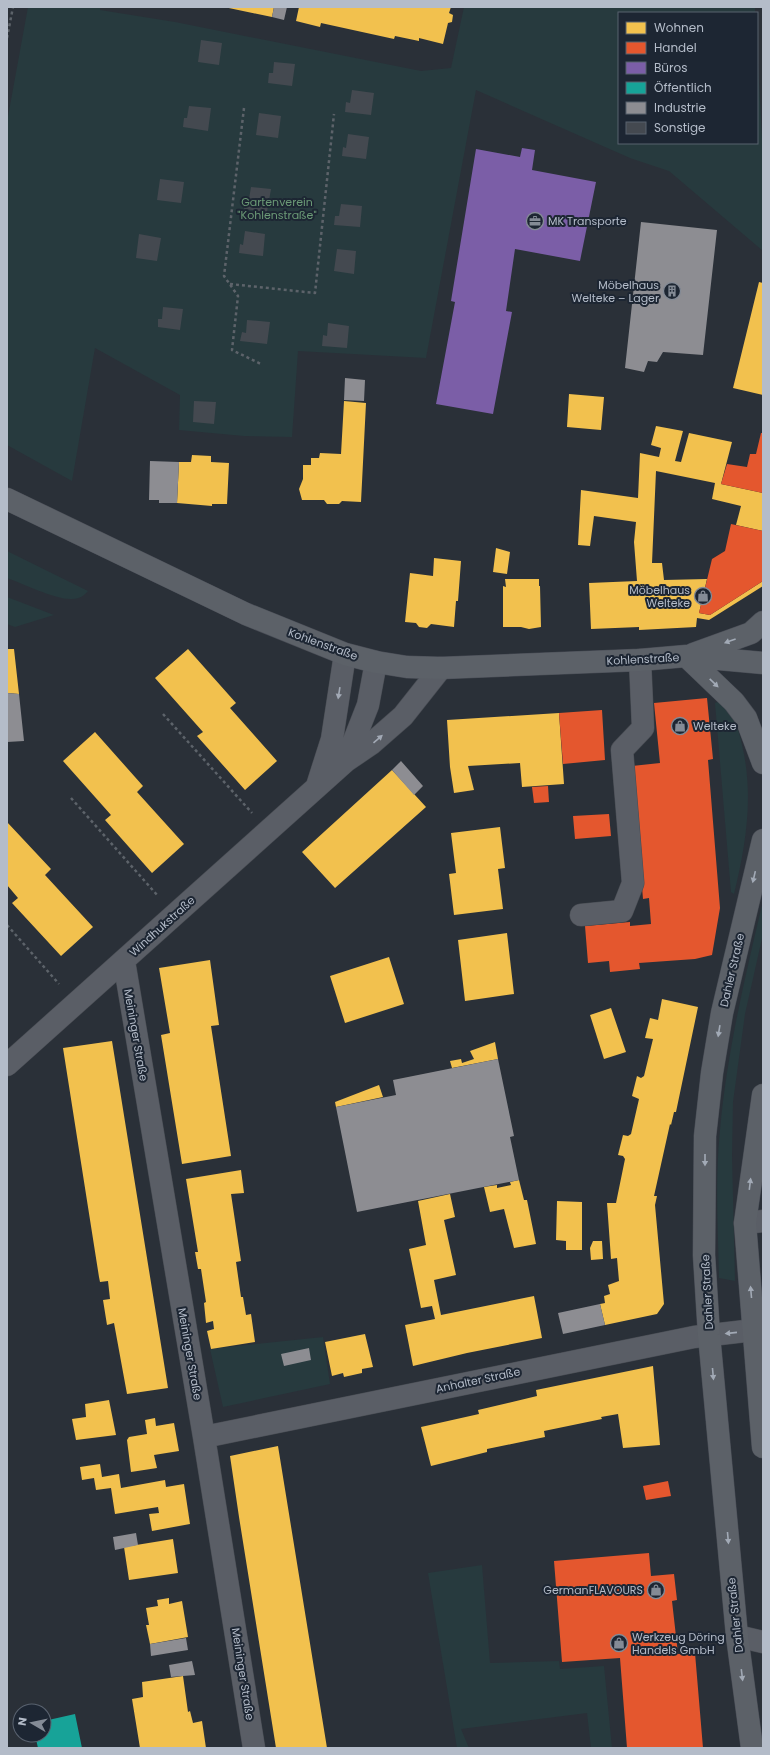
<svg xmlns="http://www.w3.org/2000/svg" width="770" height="1755" viewBox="0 0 770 1755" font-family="Poppins,sans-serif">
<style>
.green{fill:#273a3e}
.homes{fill:#f2c14e}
.shops{fill:#e4572e}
.offices{fill:#7b5ea7}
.public{fill:#17a398}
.industry{fill:#8d8d92}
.building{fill:#444950}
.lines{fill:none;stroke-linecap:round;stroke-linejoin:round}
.minor-casing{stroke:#484c53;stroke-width:23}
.major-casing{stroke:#484c55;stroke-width:23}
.path{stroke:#5d636a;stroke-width:2.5;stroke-dasharray:3 3;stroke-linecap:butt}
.minor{stroke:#5a5e66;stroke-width:22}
.major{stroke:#5c6168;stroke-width:22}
.oneway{fill:#a2aab6}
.oneway2{fill:#a2a9b5}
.labels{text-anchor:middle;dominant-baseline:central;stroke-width:4;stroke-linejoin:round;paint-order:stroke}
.park-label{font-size:11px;fill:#6b9a76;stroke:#1d2633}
.poi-label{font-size:11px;fill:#b4bcc9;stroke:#1d2633;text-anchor:start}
.street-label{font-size:11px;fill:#b4bcc9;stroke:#1d2633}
</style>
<rect width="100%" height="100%" fill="#2a3038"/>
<path class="green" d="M 28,7 L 100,7 L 100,10 L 175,22 L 421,71 L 451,68 L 464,7 L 755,7 L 755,13 L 619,13 L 619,143 L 757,143 L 757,46 L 763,156 L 763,251 L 669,171 L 630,158 L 476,90 L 426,358 L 298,351 L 292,437 L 244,436 L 179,430 L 180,395 L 95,348 L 72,481 L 7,445 L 7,122 Z
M 7,551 L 88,591 C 84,596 79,599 72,599 C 56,600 24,584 7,578 Z
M 7,597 L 54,615 L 15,627 L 7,624 Z
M 720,701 C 724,705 728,709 731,713 C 736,722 740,735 742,745 C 754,795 746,845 734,894 L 731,892 L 715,703 Z
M 763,901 L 763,934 L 745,1014 L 733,1102 L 732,1156 L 735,1281 L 719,1278 C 718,1229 715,1179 720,1130 C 727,1052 745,977 763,901 Z
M 323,1337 L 330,1384 L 223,1407 L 210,1349 Z
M 482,1565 L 490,1663 L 559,1661 L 560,1669 L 604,1666 L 612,1748 L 591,1748 L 587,1713 L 461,1729 L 469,1748 L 457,1748 L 428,1573 Z"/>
<path class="homes" d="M 224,7 L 274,7 L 272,17 Z
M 299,7 L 451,7 L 449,13 L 453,15 L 452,22 L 448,23 L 443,44 L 419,38 L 419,41 L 395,36 L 394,39 L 321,23 L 320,27 L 296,21 Z
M 759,282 L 763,283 L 763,395 L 733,388 Z
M 569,394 L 604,397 L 601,430 L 567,427 Z
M 344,401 L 366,403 L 361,502 L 342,501 L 339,504 L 327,504 L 324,500 L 302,500 L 299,489 L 303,479 L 303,465 L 311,465 L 311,458 L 319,458 L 320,453 L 341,454 Z
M 656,426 L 683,431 L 675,461 L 681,462 L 689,433 L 732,442 L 721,484 L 763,493 L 763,531 L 736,525 L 741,506 L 712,499 L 715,483 L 656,471 L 652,563 L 662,563 L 664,580 L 707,579 L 699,613 L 710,615 L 763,581 L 763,586 L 709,620 L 697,618 L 696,627 L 639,630 L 639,627 L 591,629 L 589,583 L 637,581 L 634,542 L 636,522 L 594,516 L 590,546 L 578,545 L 581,490 L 638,498 L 640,453 L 659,457 L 661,448 L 651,445 Z
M 192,455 L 211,456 L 211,462 L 229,463 L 227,504 L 212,504 L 212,506 L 177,503 L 179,462 L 191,462 Z
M 496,548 L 510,552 L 507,574 L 493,572 Z
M 434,558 L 461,561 L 458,601 L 456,601 L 454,627 L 431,624 L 427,628 L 419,627 L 416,623 L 405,622 L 410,573 L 433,576 Z
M 505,579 L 539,579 L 539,586 L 540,586 L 541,627 L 529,629 L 521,627 L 503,627 L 503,586 L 506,587 Z
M 7,649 L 14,649 L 19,694 L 7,693 Z
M 188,649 L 236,703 L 230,708 L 277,761 L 245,790 L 197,736 L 203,732 L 155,678 Z
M 559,713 L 564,784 L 522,787 L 520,763 L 468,766 L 474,790 L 454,793 L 450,767 L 447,720 Z
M 95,732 L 143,786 L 137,792 L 184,844 L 152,873 L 105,820 L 111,815 L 63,761 Z
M 392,770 L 426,807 L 335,888 L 302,852 Z
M 7,822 L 51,869 L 45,875 L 93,927 L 61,956 L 12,903 L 18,898 L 7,885 Z
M 500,827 L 505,868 L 498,869 L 503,909 L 454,915 L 449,874 L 456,873 L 451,833 Z
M 507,933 L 514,994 L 465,1001 L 458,940 Z
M 389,957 L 404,1004 L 345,1023 L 330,976 Z
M 210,960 L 219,1025 L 211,1026 L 231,1156 L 182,1164 L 161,1035 L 170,1033 L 159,968 Z
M 662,999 L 698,1007 L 676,1112 L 674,1112 L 671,1125 L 670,1124 L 654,1196 L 657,1196 L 655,1205 L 664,1304 L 657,1314 L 605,1325 L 600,1304 L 605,1303 L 604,1296 L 610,1294 L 608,1285 L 619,1281 L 617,1258 L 611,1259 L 607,1203 L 616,1203 L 625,1159 L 623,1156 L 618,1155 L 623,1135 L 628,1136 L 631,1134 L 639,1099 L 632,1096 L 637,1076 L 641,1078 L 644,1076 L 653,1039 L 645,1038 L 650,1018 L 658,1020 Z
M 611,1008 L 626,1052 L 604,1059 L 590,1015 Z
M 112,1041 L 168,1388 L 127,1394 L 114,1323 L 107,1325 L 103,1300 L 110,1299 L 108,1281 L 100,1282 L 99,1277 L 63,1048 Z
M 495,1042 L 498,1059 L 452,1068 L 450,1061 L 461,1059 L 462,1063 L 474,1059 L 470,1051 Z
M 379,1085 L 383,1097 L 336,1107 L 335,1102 Z
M 241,1170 L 244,1193 L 231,1194 L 241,1261 L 236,1262 L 241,1297 L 243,1297 L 246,1315 L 251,1314 L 255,1342 L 211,1349 L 207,1331 L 214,1329 L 213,1321 L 206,1323 L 204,1303 L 206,1302 L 201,1269 L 198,1269 L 195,1252 L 198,1252 L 186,1179 Z
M 519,1180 L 524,1200 L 527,1200 L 536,1244 L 514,1248 L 504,1209 L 490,1212 L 484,1187 L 497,1185 L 497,1188 L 511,1185 L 510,1182 Z
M 450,1194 L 455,1217 L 444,1220 L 456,1275 L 434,1280 L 441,1315 L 534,1296 L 542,1338 L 467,1353 L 413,1366 L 405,1325 L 435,1319 L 432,1306 L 421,1308 L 409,1249 L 426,1245 L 418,1201 Z
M 557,1201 L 582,1202 L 582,1250 L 566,1250 L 566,1241 L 556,1240 Z
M 593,1241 L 602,1241 L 603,1259 L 591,1260 L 590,1248 Z
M 365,1334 L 373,1367 L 362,1369 L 362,1373 L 344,1377 L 343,1373 L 332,1376 L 325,1342 Z
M 653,1366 L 660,1445 L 623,1448 L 618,1414 L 601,1417 L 602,1419 L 544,1431 L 545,1437 L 487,1449 L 487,1452 L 431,1466 L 421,1427 L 479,1414 L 478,1410 L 537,1396 L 536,1390 Z
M 109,1400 L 116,1435 L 76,1440 L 72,1419 L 86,1417 L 85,1404 Z
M 155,1418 L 156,1426 L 174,1423 L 179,1451 L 154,1455 L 157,1468 L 131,1472 L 127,1440 L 129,1437 L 147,1434 L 145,1420 Z
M 278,1446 L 314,1668 L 327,1748 L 276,1748 L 239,1517 L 230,1456 Z
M 100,1464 L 102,1477 L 119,1474 L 121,1488 L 165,1480 L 166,1487 L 184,1484 L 190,1524 L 152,1531 L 149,1514 L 159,1513 L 158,1507 L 115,1514 L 111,1488 L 96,1490 L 94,1478 L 82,1480 L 80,1467 Z
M 173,1539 L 178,1573 L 129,1580 L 124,1547 Z
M 169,1598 L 169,1604 L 182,1601 L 188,1637 L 150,1644 L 146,1625 L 149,1625 L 146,1608 L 158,1606 L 157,1600 Z
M 183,1676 L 188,1712 L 190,1711 L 193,1723 L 202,1721 L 206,1748 L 140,1748 L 132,1699 L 143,1697 L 142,1682 Z"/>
<path class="shops" d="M 761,433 L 763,433 L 763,493 L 721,484 L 727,464 L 747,467 L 750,454 L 756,454 Z
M 731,524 L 763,531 L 763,581 L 710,615 L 699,613 L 712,559 L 725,551 Z
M 707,698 L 713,759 L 708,760 L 720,908 L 712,955 L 695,959 L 639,963 L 640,969 L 610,972 L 609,961 L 588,963 L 585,926 L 630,922 L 630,926 L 651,924 L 649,898 L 643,899 L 632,766 L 660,763 L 654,703 Z
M 602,710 L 605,760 L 563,764 L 559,713 Z
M 548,786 L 549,802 L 534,803 L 532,787 Z
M 609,814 L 611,836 L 575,839 L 573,816 Z
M 668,1481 L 671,1496 L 646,1500 L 643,1486 Z
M 649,1553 L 651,1576 L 674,1574 L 677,1600 L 672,1601 L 678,1654 L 695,1653 L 703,1748 L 627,1748 L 620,1658 L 562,1662 L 554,1561 Z"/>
<path class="offices" d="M 522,148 L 535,150 L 532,170 L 596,182 L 580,261 L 515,249 L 506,311 L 512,312 L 493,414 L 436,404 L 455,302 L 451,301 L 476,149 L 520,157 Z"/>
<path class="public" d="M 75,1714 L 82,1748 L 38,1748 L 35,1735 L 44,1735 L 44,1721 Z"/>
<path class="industry" d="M 274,7 L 287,7 L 284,20 L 272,17 Z
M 641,222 L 717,230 L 703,355 L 663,352 L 657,362 L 648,361 L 644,372 L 625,368 Z
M 345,378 L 365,380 L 364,401 L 344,400 Z
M 150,461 L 179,462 L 177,503 L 159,503 L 159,500 L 149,500 Z
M 7,693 L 19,694 L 24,741 L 7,742 Z
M 401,761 L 423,786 L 414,795 L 392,770 Z
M 498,1059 L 514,1136 L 510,1137 L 519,1180 L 357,1212 L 336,1107 L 396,1095 L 393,1080 Z
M 600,1304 L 605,1325 L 563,1334 L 558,1313 Z
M 309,1348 L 311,1360 L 284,1366 L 281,1354 Z
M 136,1533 L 138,1545 L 115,1550 L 113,1537 Z
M 186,1638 L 188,1650 L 151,1656 L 150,1644 Z
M 192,1661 L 195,1675 L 171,1677 L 169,1665 Z"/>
<path class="building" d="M 201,40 L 222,43 L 219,65 L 198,62 Z
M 274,62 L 295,64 L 292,86 L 268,83 L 269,73 L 273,73 Z
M 352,90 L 374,93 L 371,115 L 345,112 L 346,102 L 350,103 Z
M 189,106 L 211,108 L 208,131 L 183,127 L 184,118 L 187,118 Z
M 259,113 L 281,116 L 278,138 L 256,135 Z
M 348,134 L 369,137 L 366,159 L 342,156 L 343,147 L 346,148 Z
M 160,179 L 184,182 L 181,203 L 157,200 Z
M 251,187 L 271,189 L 267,212 L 244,209 L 246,199 L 249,199 Z
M 341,204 L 362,206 L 360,227 L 334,225 L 335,216 L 339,216 Z
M 245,231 L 265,234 L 263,256 L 239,253 L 240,244 L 243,245 Z
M 139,234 L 161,238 L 157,261 L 136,258 Z
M 337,249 L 356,251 L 354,274 L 334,271 Z
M 163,307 L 183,309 L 180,330 L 158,327 L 158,319 L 162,319 Z
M 247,320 L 270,322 L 267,344 L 240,341 L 242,332 L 246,333 Z
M 328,323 L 349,326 L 347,348 L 322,346 L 323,335 L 327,336 Z
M 194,401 L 216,402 L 214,424 L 193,422 Z"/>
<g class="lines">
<g class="minor-casing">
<path id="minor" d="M 346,761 L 368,705 L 376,662
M 317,786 L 332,739 L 345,654
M 581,915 L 622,911 L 633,883 L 622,750 L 643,728 L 640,660
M 124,961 L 204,1437 L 254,1748
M 7,1065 L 346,761 L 371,744 L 403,716 L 441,668
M 745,1223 L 763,1221
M 204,1437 L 694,1337 L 754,1330
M 737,1636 L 763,1642"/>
</g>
<g class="major-casing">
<path id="major" d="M 7,499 L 246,614 L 345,654 L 376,662 L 407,667 L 441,668 L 640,660 L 686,656 L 763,663
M 693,654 L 751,633 L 763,622
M 686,656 L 734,702 L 746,718 L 763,763
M 763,1095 L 745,1223 L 763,1447
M 752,1748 L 737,1636 L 709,1335 L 704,1255 L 705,1136 L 712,1073 L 722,1013 L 763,840"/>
</g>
<path class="path" d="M 7,38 L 13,7
M 244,108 L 224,276 L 238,296 L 232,350 L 261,364
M 230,284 L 315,293 L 334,114
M 163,714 L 252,813
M 71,798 L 158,896
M 7,925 L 59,984"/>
<use href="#minor" class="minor"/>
<use href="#major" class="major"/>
</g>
<defs><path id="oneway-solid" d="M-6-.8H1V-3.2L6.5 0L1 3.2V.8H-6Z"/></defs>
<g class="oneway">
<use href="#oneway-solid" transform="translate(730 641) rotate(160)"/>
<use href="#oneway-solid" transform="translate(714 683) rotate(44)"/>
<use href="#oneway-solid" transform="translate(754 877) rotate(103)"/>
<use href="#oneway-solid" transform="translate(719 1031) rotate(99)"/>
<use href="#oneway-solid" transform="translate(705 1160) rotate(90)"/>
<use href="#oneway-solid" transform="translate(750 1184) rotate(-83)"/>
<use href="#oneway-solid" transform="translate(751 1292) rotate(-95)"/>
<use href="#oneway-solid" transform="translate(713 1374) rotate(85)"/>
<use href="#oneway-solid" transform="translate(728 1538) rotate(85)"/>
<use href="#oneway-solid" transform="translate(742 1675) rotate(83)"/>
</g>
<g class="oneway2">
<use href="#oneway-solid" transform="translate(339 693) rotate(99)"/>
<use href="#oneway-solid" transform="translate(378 739) rotate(-41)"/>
<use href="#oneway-solid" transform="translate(731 1333) rotate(174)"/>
</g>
<defs>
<g id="office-ring" transform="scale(0.9)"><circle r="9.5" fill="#1d2633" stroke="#848b96" stroke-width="1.5"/><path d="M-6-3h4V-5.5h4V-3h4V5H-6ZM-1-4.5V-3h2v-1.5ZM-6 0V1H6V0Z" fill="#848b96"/></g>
<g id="building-ring" transform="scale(0.9)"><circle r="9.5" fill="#1d2633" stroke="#848b96" stroke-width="1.5"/><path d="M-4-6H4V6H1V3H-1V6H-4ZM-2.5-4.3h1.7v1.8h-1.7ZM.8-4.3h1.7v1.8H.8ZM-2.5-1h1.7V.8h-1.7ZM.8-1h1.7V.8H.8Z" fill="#848b96"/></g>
<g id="shop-ring" transform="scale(0.9)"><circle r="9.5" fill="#1d2633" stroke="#848b96" stroke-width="1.5"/><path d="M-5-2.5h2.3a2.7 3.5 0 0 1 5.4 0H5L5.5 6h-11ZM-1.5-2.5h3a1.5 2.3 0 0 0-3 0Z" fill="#848b96"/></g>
</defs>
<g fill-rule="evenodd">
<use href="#office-ring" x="535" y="221"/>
<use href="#building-ring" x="672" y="291"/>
<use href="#shop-ring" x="703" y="596"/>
<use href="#shop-ring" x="680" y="726"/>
<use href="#shop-ring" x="656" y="1590"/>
<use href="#shop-ring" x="619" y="1643"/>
</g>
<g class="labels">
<g class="park-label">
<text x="277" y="202">Gartenverein<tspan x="277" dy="13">"Kohlenstraße"</tspan></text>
</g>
<g class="poi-label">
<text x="548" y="221">MK Transporte</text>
<text x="659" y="285" text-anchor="end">Möbelhaus<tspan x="659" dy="13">Welteke – Lager</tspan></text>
<text x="690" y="590" text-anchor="end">Möbelhaus<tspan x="690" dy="13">Welteke</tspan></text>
<text x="693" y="726">Welteke</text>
<text x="643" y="1590" text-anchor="end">GermanFLAVOURS</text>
<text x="632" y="1637">Werkzeug Döring<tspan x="632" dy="13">Handels GmbH</tspan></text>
</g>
<g class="street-label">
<text transform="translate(323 644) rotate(20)">Kohlenstraße</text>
<text transform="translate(643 659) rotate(-3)">Kohlenstraße</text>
<text transform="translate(162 926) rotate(-42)">Windhukstraße</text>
<text transform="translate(732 970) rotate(-77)">Dahler Straße</text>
<text transform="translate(136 1035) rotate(80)">Meininger Straße</text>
<text transform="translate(707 1292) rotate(-93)">Dahler Straße</text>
<text transform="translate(190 1354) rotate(80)">Meininger Straße</text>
<text transform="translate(478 1380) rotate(-12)">Anhalter Straße</text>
<text transform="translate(735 1615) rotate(-96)">Dahler Straße</text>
<text transform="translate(243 1674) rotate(81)">Meininger Straße</text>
</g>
</g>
<rect width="770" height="1755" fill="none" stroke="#b4bcc9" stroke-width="16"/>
<rect x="618" y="12" width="140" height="132" fill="#1d2633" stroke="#59626f"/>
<rect x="626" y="22" width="20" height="12" fill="#f2c14e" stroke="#59626f"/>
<text x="654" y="32" font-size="12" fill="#b4bcc9">Wohnen</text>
<rect x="626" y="42" width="20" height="12" fill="#e4572e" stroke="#59626f"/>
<text x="654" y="52" font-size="12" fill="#b4bcc9">Handel</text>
<rect x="626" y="62" width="20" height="12" fill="#7b5ea7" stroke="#59626f"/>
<text x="654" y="72" font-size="12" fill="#b4bcc9">Büros</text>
<rect x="626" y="82" width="20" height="12" fill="#17a398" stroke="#59626f"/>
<text x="654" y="92" font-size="12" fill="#b4bcc9">Öffentlich</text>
<rect x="626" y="102" width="20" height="12" fill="#8d8d92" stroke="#59626f"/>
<text x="654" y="112" font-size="12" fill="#b4bcc9">Industrie</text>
<rect x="626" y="122" width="20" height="12" fill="#444950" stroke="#59626f"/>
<text x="654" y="132" font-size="12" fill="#b4bcc9">Sonstige</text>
<g transform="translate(32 1723) rotate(279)"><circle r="19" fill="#1d2633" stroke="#59626f"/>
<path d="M0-3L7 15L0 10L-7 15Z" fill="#848b96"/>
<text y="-6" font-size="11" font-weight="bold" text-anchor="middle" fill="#b4bcc9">N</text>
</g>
</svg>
